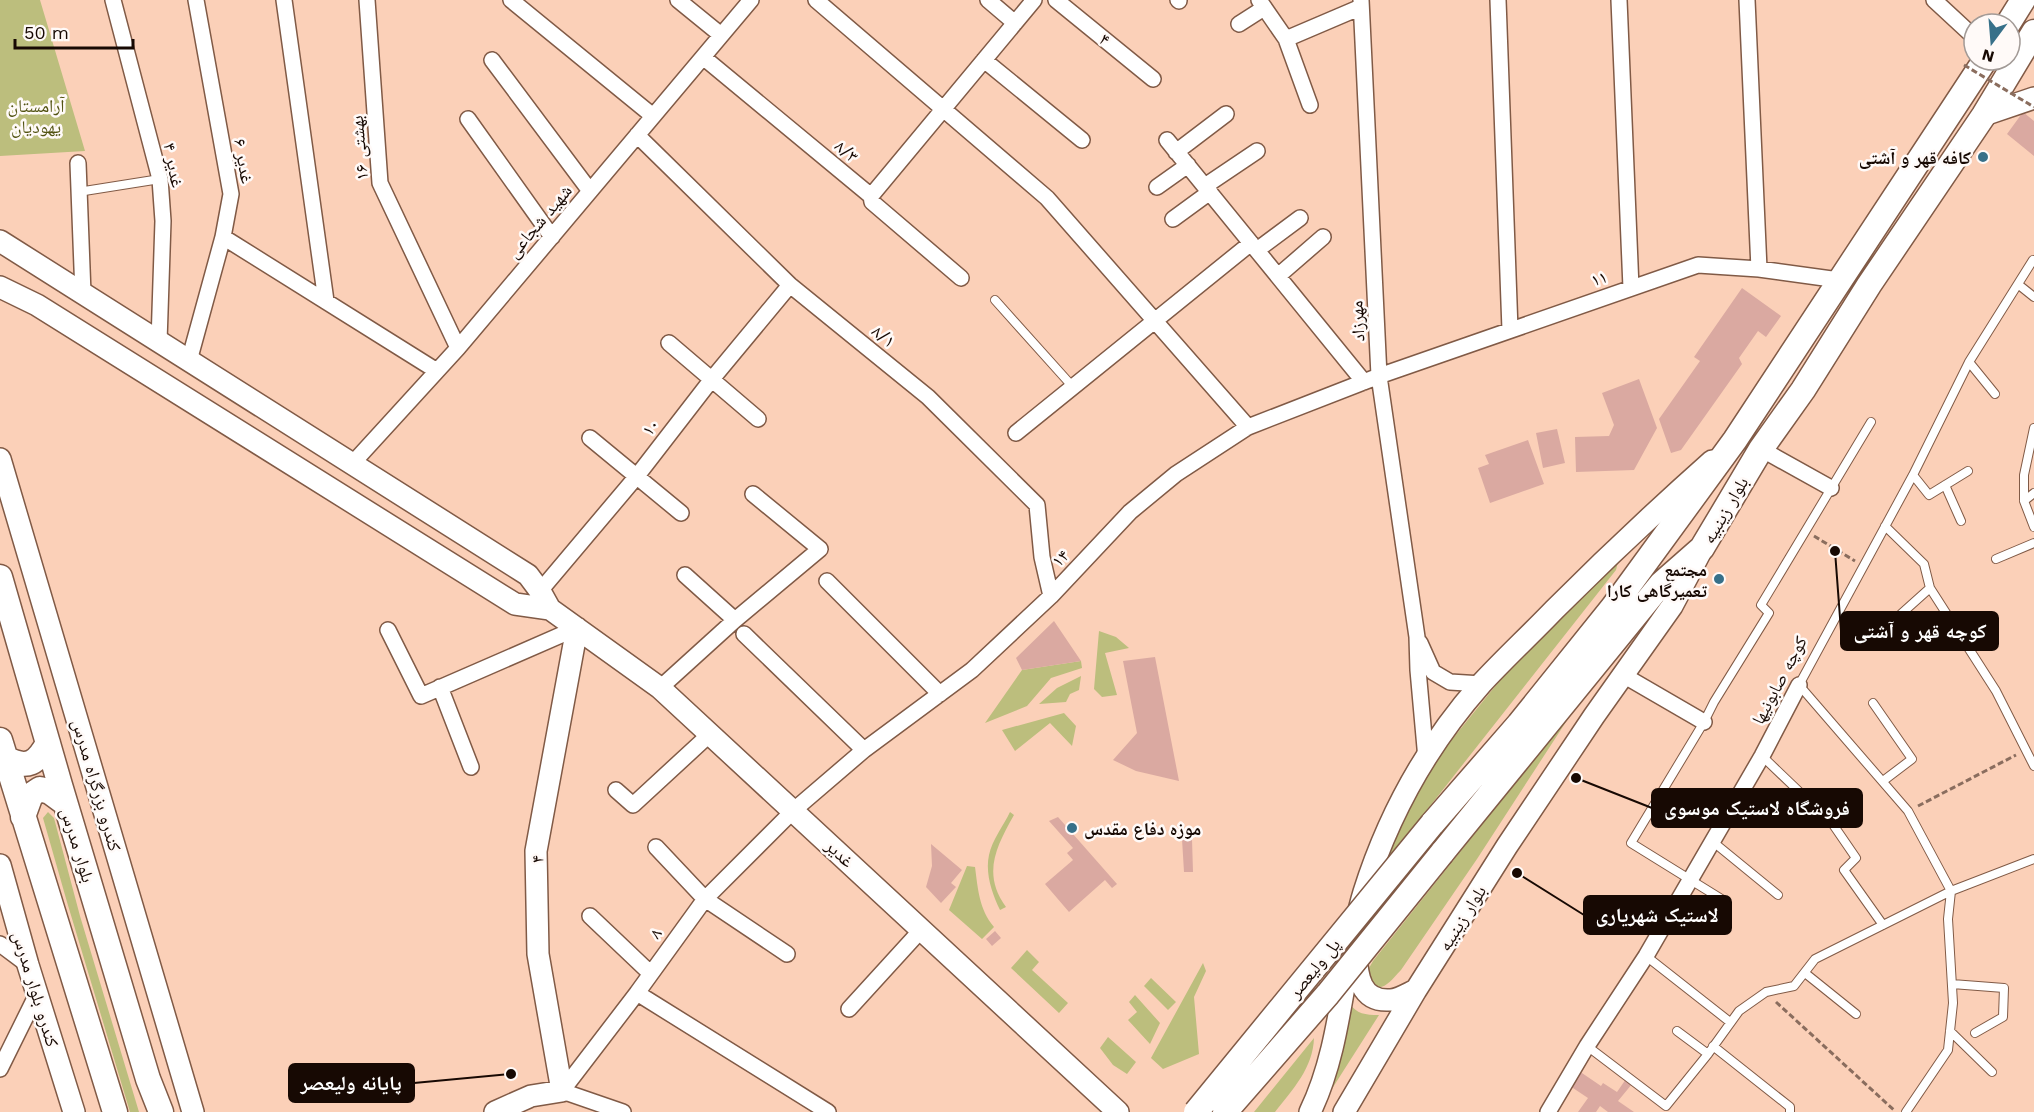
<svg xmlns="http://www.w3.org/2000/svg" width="2034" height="1112" viewBox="0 0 2034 1112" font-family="'Work Sans','Noto Naskh Arabic',sans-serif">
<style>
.green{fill:#bcbe7d}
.building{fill:#daa9a1}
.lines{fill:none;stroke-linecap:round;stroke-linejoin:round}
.lane-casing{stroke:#805a46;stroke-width:10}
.street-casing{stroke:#805a46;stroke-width:18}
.secondary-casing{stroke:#805a46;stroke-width:24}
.primary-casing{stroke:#805a46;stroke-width:27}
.path{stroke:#8a6d5e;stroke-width:3;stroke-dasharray:6 3;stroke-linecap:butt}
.lane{stroke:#fff;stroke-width:8}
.street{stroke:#fff;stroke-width:15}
.secondary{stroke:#fff;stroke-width:21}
.primary{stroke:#fff;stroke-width:24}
.primary-bridge-casing{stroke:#805a46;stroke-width:27;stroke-linecap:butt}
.path-bridge{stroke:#8a6d5e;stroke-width:3;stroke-dasharray:6 3;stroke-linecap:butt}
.primary-bridge{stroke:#fff;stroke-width:24}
.poi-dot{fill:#377089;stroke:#fffaf8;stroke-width:2}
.labels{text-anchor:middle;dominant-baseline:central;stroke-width:5;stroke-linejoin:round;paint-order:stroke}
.street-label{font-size:18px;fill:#170903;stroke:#fffaf8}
.park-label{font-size:18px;fill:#535413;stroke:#fffaf8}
.poi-label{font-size:18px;font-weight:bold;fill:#170903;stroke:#fffaf8;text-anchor:end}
.leader{fill:none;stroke:#170903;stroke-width:2}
.callout-dot{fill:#170903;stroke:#fffaf8;stroke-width:2}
.callout{fill:#170903;stroke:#170903;stroke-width:2}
.callout-label{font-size:20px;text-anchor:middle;font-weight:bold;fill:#fff}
</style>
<rect width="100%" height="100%" fill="#fbd0b8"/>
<path class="green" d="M 0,0 L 40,0 L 85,151 L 0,156 Z
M 1618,562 L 1616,570 L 1382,867 L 1398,824 L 1432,764 L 1501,679 Z
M 1099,631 L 1116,637 L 1129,648 L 1105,653 L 1117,695 L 1102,697 L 1094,689 Z
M 1081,661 L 1082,668 L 1051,678 L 1027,706 L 985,723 L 1022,670 Z
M 1081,676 L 1079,690 L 1070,694 L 1066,702 L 1039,704 L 1057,688 Z
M 1575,708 L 1477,859 L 1401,970 C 1387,985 1379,997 1365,975 L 1373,961 Z
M 1064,713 L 1076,726 L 1072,746 L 1050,723 L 1015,751 L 1002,730 Z
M 48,812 L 54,818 L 80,916 L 139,1112 L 130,1112 L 67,902 L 43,818 Z
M 1010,812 L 1014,815 C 996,847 982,874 1006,907 L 1000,910 C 992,894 985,873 989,855 C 992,840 1004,825 1010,812 Z
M 967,866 L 975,867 C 978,889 979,909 994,927 L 982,939 L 949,910 Z
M 1027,950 L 1039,962 L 1032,970 L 1068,1003 L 1059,1013 L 1011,968 Z
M 1203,963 L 1206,971 L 1194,997 L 1199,1054 L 1163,1069 L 1151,1058 Z
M 1151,978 L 1176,1002 L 1168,1010 L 1144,986 Z
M 1135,995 L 1160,1023 L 1150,1044 L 1128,1020 L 1137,1012 L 1129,1002 Z
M 1349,1003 C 1357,1014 1365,1015 1379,1015 L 1321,1106 Z
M 1108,1037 L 1136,1062 L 1127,1074 L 1113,1065 L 1100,1048 Z
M 1314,1038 C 1313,1068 1293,1089 1275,1112 L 1254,1112 Z"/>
<path class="building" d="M 2023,112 L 2034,121 L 2034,156 L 2007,134 Z
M 1742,288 L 1781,316 L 1766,337 L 1758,331 L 1739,358 L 1742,364 L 1681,450 L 1671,453 L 1659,419 L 1700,361 L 1694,357 Z
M 1639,379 L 1657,428 L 1634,470 L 1576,472 L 1575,437 L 1609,436 L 1614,425 L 1602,393 Z
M 1557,429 L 1565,463 L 1543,468 L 1536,433 Z
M 1528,440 L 1544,484 L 1490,503 L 1478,468 L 1489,464 L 1485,455 Z
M 1054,621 L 1081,661 L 1022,670 L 1016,658 Z
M 1155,657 L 1179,781 L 1136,771 L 1113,760 L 1137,733 L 1123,661 Z
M 1058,817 L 1117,884 L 1112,888 L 1105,880 L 1069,912 L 1045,884 L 1073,860 L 1067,853 L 1073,848 L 1049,821 Z
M 1182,839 L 1192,839 L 1193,872 L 1184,872 Z
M 931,844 L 962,870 L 951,883 L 956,887 L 941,903 L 926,887 L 932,866 Z
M 995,931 L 1001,938 L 992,946 L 986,939 Z
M 1579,1071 L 1601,1086 L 1603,1083 L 1617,1092 L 1626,1079 L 1632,1084 L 1618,1101 L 1634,1112 L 1608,1112 L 1600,1106 L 1596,1112 L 1578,1112 L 1588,1098 L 1570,1086 Z"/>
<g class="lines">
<g class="lane-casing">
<path id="lane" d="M 78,192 L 160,179
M 2019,285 L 2034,297
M 995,300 L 1073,387
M 1969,362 L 1995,394
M 2034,428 L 2024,475 L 2024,501 L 2034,527
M 1913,475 L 1929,495 L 1968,471
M 1945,485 L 1961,521
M 2024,501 L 2034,493
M 1885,526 L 1924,564 L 1930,588 L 1996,691 L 2034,766
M 1996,559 L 2034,543
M 1901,614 L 1930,588
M 1873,703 L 1912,759 L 1883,781
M 1762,756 L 1832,823 L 1856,858 L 1844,870 L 1883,925
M 1712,841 L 1778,895
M 1951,891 L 1908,811 L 1799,685 L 1913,475 L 1969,362 L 2033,260
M 1723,900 L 1631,843 L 1704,722 L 1714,702 L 1769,613 L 1761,605 L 1871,422
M 1646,956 L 1730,1022
M 1805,973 L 1856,1014
M 1952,984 L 2004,988 L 2003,1017 L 1975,1033
M 1677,1031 L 1708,1054
M 1950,1031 L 1992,1072
M 1587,1046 L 1666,1106 L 1708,1054 L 1739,1011 L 1766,992 L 1794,986 L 1815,959 L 1951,891 L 2034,859
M 1713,1046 L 1790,1107 L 1790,1112
M 1906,1112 L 1948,1050 L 1953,1003 L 1948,919 L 1951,891"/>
</g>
<g class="street-casing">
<path id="street" d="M 113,0 L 160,179 L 163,221 L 159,342
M 284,0 L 326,301
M 367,0 L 380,183 L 458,348
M 511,0 L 653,116
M 678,0 L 721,35
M 816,0 L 1047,198 L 1248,427
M 988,0 L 1015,23
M 1056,0 L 1153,79
M 1178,0 L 1179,1
M 1259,0 L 1286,39 L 1310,105
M 1361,0 L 1379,376 L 1417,637 L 1418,670 L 1426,759
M 1498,0 L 1510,330
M 1619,0 L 1631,288
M 1747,0 L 1759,269
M 1934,0 L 1974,37
M 1239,24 L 1264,8
M 1286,39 L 1361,7
M 703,57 L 871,196 L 872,202 L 961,278
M 492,60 L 590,191
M 984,60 L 1082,140
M 468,119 L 552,237
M 637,135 L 790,285 L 928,397 L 1037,505 L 1042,557 L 1051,596
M 1167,140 L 1364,382
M 1176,152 L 1226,114
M 78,163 L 83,294
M 1205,186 L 1257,151
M 1157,187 L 1188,165
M 871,196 L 1034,0
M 1173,219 L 1210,192
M 223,237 L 437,371
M 1257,250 L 1300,218
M 1278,276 L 1323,237
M 669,343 L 758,419
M 189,361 L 223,237 L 231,194 L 196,0
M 1016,433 L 1251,243
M 590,438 L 681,513
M 1761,449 L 1831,488
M 352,464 L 458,348 L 751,0
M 685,575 L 735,620
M 827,581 L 940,694
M 540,591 L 637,476 L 712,379 L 790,285
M 388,630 L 421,696 L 577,628
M 744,634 L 864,750
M 1420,643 L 1433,672 L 1450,682 L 1482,684
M 1623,675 L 1704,722
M 440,687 L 471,767
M 660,688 L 735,620 L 820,549 L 753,494
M 616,790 L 633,805 L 710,734
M 656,847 L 705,899 L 787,954
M 590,916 L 650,973
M 0,944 L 28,965
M 637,993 L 828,1112
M 849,1009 L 922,929
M 0,1069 L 37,994
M 623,1112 L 562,1091 L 637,993 L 705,899 L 794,810 L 864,750 L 972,670 L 1051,596 L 1130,512 L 1176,474 L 1248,427 L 1379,376 L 1698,265 L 1759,269 L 1839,280
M 1548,1112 L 1587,1046 L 1646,956 L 1762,756 L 1799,685"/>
</g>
<g class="secondary-casing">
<path id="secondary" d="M 1984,115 L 2034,98
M 0,241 L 528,575 L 540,591 L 550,609
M 0,287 L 37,305 L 515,604 L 550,609 L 660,688 L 1118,1112
M 0,459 L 193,1112
M 0,865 L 28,965 L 74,1112
M 1356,953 C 1357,975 1360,1002 1390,1000 C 1398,1000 1409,993 1416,990
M 495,1112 L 531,1096 L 562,1091 L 538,954 L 536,851 L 577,628
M 1310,1112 C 1343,1044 1342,964 1364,892 C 1388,816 1428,744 1481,684 C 1504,659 1530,635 1554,610 C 1605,559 1658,509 1712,461
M 1344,1112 L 1416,990 L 1507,846 L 1594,716 L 1672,606 L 1701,551"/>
</g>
<g class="primary-casing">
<path id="primary" d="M 2008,24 L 2023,0
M 0,577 L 60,785 L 148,1079 L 161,1112
M 0,740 L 115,1112
M 5,758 C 28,770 37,763 48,743
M 23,817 L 31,795 L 40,789 L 50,792 L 65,803
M 1432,824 L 1519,724 L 1613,607 L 1735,440 L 1985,60
M 1442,853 L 1661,584 L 1702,548 L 1761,449 L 1803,390 L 1869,285 L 1984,115 L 2034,32"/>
</g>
<path class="path" d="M 1814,536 L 1855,561
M 1918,806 L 2016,755
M 1776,1002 L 1895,1111"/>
<use href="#lane" class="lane"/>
<use href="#street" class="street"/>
<use href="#secondary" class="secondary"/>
<use href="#primary" class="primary"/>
<g class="primary-bridge-casing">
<path id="primary-bridge" d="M 1196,1112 L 1432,824
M 1225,1112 L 1328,994 L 1442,853"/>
</g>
<path class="path-bridge" d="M 1964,65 L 2034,107"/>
<use href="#primary-bridge" class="primary-bridge"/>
</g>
<g class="poi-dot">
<circle cx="1983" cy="157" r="6"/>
<circle cx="1719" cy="579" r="6"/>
<circle cx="1072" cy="828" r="6"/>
</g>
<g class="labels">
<g class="street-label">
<text transform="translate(1105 39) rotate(39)">۴</text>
<text transform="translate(359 148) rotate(-95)">۱۶ بهشتی</text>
<text transform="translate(847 151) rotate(40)">۸/۳</text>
<text transform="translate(244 161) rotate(80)">غدیر ۶</text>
<text transform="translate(174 165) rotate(79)">غدیر ۴</text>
<text transform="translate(539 221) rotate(-50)">شهید شجاعی</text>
<text transform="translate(1599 278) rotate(-19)">۱۱</text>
<text transform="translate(1357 321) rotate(-93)">مهرزاد</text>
<text transform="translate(884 336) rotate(39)">۸/۱</text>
<text transform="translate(650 427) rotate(-52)">۱۰</text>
<text transform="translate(1725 510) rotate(-60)">بلوار زینبیه</text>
<text transform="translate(1060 558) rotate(-46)">۱۴</text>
<text transform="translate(1779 680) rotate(-62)">کوچه صابونیها</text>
<text transform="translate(97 785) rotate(74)">کندرو بزرگراه مدرس</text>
<text transform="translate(78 845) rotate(73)">بلوار مدرس</text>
<text transform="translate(840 853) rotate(43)">غدیر</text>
<text transform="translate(537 859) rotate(-89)">۴</text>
<text transform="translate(1462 918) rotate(-58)">بلوار زینبیه</text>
<text transform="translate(655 933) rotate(-54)">۸</text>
<text transform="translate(1314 968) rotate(-51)">پل ولیعصر</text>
<text transform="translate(36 989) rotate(73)">کندرو بلوار مدرس</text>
</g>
<g class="park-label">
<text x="36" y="105">آرامستان<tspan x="36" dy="21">یهودیان</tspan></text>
</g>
<g class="poi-label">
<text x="1971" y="157">کافه قهر و آشتی</text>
<text x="1707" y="569">مجتمع<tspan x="1707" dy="21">تعمیرگاهی کارا</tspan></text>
<text x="1084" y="828" text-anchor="start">موزه دفاع مقدس</text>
</g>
</g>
<path class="leader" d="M1835 551L1841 631M1576 778L1652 808M1517 873L1584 915M511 1074L414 1083"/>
<g class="callout-dot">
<circle cx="1835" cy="551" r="6"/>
<circle cx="1576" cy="778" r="6"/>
<circle cx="1517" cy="873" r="6"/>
<circle cx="511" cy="1074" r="6"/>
</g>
<g class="callout">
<rect x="1841" y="612" width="157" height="38" rx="6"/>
<rect x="1652" y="789" width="210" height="38" rx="6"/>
<rect x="1584" y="896" width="147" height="38" rx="6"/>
<rect x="289" y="1064" width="125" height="38" rx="6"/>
</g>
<g class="callout-label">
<text x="1920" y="638">کوچه قهر و آشتی</text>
<text x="1757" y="815">فروشگاه لاستیک موسوی</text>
<text x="1657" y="922">لاستیک شهریاری</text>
<text x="351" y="1090">پایانه ولیعصر</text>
</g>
<g transform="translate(1992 42) rotate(196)"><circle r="28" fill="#fffaf8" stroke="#a29a96" stroke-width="1.5"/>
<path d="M0-4.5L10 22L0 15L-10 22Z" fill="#377089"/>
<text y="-9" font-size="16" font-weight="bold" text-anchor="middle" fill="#170903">N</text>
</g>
<path d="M15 39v9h118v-9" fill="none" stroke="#170903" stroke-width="3"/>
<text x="24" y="39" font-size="18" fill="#170903" stroke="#fffaf8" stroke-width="4.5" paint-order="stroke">50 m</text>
</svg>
